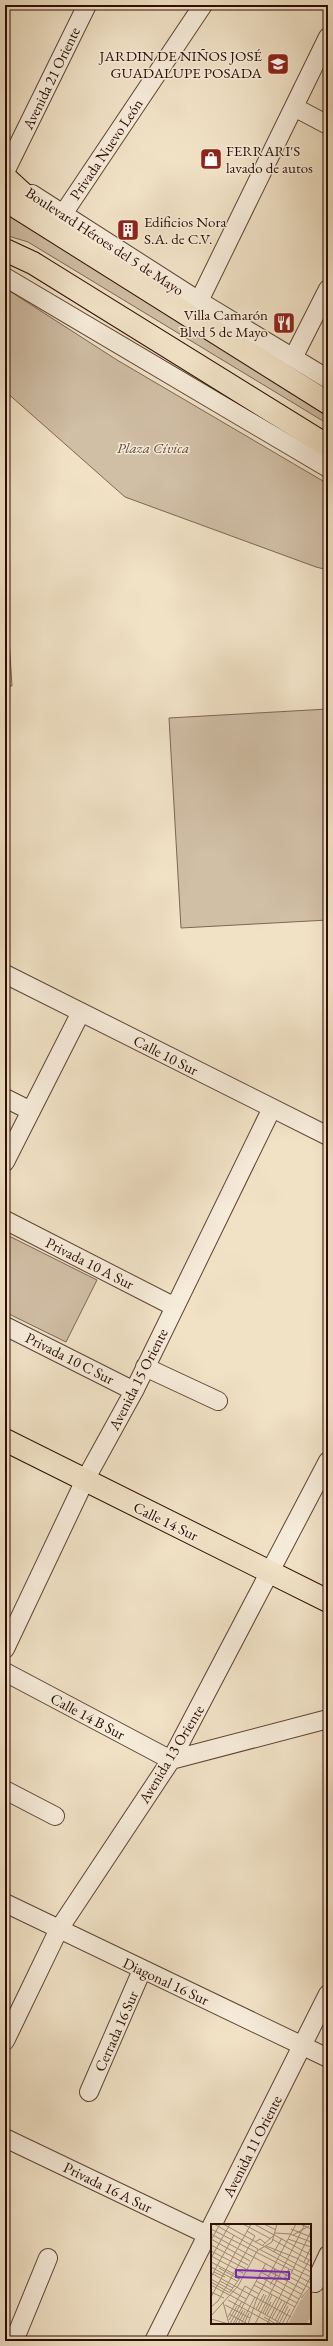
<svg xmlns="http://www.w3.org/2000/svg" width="333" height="2346" viewBox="0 0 333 2346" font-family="'EB Garamond',serif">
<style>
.green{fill:#d0bea5;stroke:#7e6654}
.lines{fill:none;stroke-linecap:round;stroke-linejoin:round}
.minor-casing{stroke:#5e4334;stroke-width:20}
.major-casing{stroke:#2d0e03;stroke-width:24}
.minor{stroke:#f6ecda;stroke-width:18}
.major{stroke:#f1e2c6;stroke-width:22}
.labels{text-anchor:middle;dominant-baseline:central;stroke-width:3;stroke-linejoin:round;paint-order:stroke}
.poi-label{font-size:15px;fill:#2d0e03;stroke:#f6ecda;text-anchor:end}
.street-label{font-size:15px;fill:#2d0e03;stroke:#f6ecda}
.park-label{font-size:15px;font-style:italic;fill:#664c3c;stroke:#f6ecda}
.inset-road{fill:none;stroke:#a38d78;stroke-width:1}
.view{fill:#7b2cbf;fill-opacity:0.15;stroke:#7b2cbf;stroke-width:2}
.inset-edge{fill:none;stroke:#2d0e03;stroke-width:2}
</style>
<rect width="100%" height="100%" fill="#f1e2c6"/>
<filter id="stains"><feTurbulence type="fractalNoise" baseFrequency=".005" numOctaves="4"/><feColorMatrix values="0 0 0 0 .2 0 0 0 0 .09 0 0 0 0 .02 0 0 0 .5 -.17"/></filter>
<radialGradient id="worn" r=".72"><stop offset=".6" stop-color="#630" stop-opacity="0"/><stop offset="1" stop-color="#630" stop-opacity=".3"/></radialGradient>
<path class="green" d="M 5,212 L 100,273 L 328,412 L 328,424 L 28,242 L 5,235 Z
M 5,288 L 117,360 L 328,484 L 328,570 L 316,567 L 125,497 L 5,391 Z
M 5,576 L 12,686 L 5,686 Z
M 328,709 L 328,920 L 181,928 L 169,718 Z
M 5,1234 L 97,1280 L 66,1342 L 5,1312 Z"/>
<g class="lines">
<g class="minor-casing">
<path id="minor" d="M 294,107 L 328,125
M 5,172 L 87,5
M 32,194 L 199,301 L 328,379
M 63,214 L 203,5
M 5,277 L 328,468
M 199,301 L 328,37
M 293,358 L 328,289
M 5,974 L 328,1136
M 5,1098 L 31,1111
M 5,1162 L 81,1012
M 5,1220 L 175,1307
M 5,1326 L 134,1391
M 145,1367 L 218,1401
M 5,1649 L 85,1480 L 134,1391 L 272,1108
M 5,1672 L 171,1760 L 328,1719
M 5,1790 L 55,1816
M 5,1903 L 328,2058
M 5,2041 L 59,1929 L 171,1760 L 328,1461
M 89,2092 L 142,1970
M 5,2138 L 212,2237
M 315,2283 L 328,2255
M 14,2341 L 48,2258
M 154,2341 L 328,1994"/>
</g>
<g class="major-casing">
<path id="major" d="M 5,177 L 41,210
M 5,200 L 328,403
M 5,250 L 33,263 L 328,446
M 5,1440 L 328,1601"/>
</g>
<use href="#minor" class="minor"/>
<use href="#major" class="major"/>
</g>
<defs>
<g id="school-square" transform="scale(1.15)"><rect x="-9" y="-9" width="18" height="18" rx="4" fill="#8f2418" stroke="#f6ecda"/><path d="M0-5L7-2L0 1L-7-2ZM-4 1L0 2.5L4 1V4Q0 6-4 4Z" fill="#fff"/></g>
<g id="shop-square" transform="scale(1.15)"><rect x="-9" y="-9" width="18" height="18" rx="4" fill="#8f2418" stroke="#f6ecda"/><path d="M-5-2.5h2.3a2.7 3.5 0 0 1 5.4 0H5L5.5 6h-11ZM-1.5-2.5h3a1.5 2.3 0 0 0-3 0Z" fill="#fff"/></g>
<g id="building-square" transform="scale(1.15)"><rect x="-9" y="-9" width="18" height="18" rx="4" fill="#8f2418" stroke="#f6ecda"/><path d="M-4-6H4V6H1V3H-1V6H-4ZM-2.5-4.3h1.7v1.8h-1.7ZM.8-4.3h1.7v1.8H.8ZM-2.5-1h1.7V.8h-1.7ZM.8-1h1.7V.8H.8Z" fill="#fff"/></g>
<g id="restaurant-square" transform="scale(1.15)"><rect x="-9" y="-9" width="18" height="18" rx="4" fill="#8f2418" stroke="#f6ecda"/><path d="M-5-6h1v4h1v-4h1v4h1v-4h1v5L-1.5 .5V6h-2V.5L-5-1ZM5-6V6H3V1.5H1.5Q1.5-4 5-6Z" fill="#fff"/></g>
</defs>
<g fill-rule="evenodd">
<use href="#school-square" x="278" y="64"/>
<use href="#shop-square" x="211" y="159"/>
<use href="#building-square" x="128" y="230"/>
<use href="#restaurant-square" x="284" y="323"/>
</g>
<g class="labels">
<g class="poi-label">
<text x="262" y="55">JARDIN DE NIÑOS JOSÉ<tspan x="262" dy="17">GUADALUPE POSADA</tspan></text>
<text x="226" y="150" text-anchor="start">FERRARI'S<tspan x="226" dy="17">lavado de autos</tspan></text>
<text x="144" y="221" text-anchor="start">Edificios Nora<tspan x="144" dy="17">S.A. de C.V.</tspan></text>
<text x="268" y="314">Villa Camarón<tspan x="268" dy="17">Blvd 5 de Mayo</tspan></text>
</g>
<g class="street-label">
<text transform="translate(51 78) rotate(-64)">Avenida 21 Oriente</text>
<text transform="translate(106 149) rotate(-56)">Privada Nuevo León</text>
<text transform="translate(105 241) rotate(33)">Boulevard Héroes del 5 de Mayo</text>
<text transform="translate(166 1055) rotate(27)">Calle 10 Sur</text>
<text transform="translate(90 1263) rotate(27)">Privada 10 A Sur</text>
<text transform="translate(70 1358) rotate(27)">Privada 10 C Sur</text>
<text transform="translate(138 1379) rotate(-63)">Avenida 15 Oriente</text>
<text transform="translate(166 1521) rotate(26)">Calle 14 Sur</text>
<text transform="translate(88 1716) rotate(28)">Calle 14 B Sur</text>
<text transform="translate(171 1754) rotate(-59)">Avenida 13 Oriente</text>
<text transform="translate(166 1981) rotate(25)">Diagonal 16 Sur</text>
<text transform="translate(116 2031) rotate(-66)">Cerrada 16 Sur</text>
<text transform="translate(252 2146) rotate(-63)">Avenida 11 Oriente</text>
<text transform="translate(108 2187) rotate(26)">Privada 16 A Sur</text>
</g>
<g class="park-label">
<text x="153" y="447">Plaza Cívica</text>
</g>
</g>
<g transform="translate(211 2224)">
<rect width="100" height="100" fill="#f1e2c6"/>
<path d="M 100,64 L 100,93 L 95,100 L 77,100 L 89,77 Z" fill="#d0bea5"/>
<path class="inset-road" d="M 3,0 L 47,25 L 46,26M 12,0 L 100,48M 32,0 L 60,15M 43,0 L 100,31M 53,0 L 65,6M 89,0 L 100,5M 0,5 L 82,47M 80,5 L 100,13M 64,9 L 79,10 L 100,18M 0,10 L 79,53M 82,11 L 98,2M 0,15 L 39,37M 61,15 L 100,37M 77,15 L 100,23M 0,16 L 9,0M 44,18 L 49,15 L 54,19M 0,21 L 37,41M 52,21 L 62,12M 55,22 L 88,35M 48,25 L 84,44M 0,27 L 35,45M 63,28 L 71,14M 0,32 L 32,49M 0,34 L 19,0M 88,36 L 100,42M 0,38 L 29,53M 93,38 L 100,23M 0,43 L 26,57M 8,44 L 28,55M 52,44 L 93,66M 83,45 L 100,53M 3,48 L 14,53M 50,48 L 90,70M 0,49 L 80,93M 81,49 L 100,59M 48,52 L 88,75M 0,53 L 23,11M 79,53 L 99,64M 0,55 L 35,75M 73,56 L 78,45M 9,57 L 22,64M 45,57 L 86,79M 0,58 L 19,69M 0,61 L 18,71M 43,61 L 84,83M 59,61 L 65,51 L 63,44M 0,68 L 13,74M 19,68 L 29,54M 19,71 L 71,100M 0,73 L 40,0M 90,74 L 100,63M 17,76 L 61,100M 12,78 L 18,100M 14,81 L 39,94M 0,83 L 7,77 L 44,12 L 36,7M 45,85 L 53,70M 47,87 L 55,71M 52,89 L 61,71M 18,90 L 37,100M 54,90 L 60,78M 56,91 L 66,73M 0,92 L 27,62 L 46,27 L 61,18 L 66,0M 17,93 L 34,62 L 48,70M 53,93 L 65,100M 61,94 L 71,76M 0,95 L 18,100M 18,96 L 26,82M 64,96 L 74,78M 69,98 L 77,82M 19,100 L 31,77M 22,100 L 55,39M 24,100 L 32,86M 27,100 L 34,87M 30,100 L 44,73M 33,100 L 38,89M 37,100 L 46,74 L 85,0M 44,100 L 94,0M 56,100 L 100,7M 65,100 L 98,36M 71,100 L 79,85M 75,100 L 100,52"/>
<path class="view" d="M 25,46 L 78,48 L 78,55 L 25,53 Z"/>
<rect width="100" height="100" class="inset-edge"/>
</g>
<rect width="333" height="2346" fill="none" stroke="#f1e2c6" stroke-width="20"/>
<rect x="6" y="6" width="321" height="2334" fill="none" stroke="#2d0e03" stroke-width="2"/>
<rect x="10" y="10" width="313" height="2326" fill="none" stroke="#2d0e03"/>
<rect width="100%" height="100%" filter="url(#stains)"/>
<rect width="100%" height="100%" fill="url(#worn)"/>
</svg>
